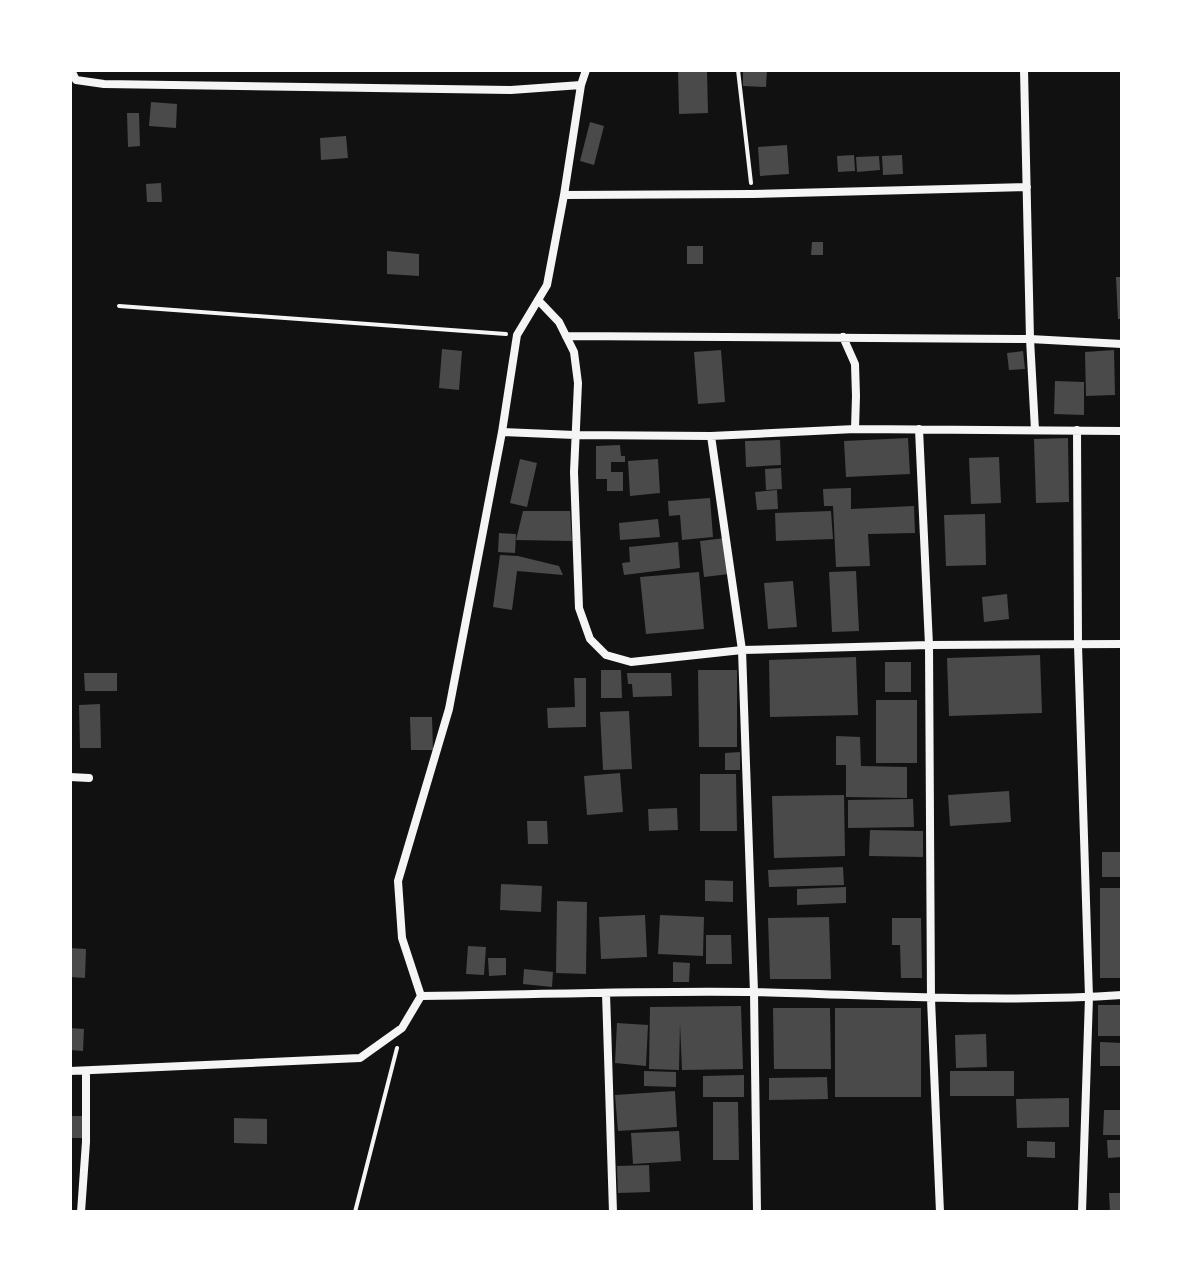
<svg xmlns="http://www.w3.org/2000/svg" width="1192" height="1282" viewBox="0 0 1192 1282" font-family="'Fira Sans Condensed',sans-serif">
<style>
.building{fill:#4a4a4a}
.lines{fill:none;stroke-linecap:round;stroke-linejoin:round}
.path{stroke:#f5f5f5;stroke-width:4}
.minor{stroke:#f5f5f5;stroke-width:8}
</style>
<rect width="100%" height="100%" fill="#111"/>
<path class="building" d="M 678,70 L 707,70 L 708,113 L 679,114 Z
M 743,70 L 767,70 L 766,87 L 743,86 Z
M 151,102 L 177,104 L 176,128 L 149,126 Z
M 127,113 L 139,113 L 140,146 L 128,147 Z
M 590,122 L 604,126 L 594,165 L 580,161 Z
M 346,136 L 348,158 L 321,160 L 320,138 Z
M 787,145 L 789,174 L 760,176 L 758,147 Z
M 854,155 L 855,171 L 838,172 L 837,156 Z
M 902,155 L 903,174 L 883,175 L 882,156 Z
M 879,156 L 880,170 L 857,172 L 856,157 Z
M 161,183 L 162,202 L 147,202 L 146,184 Z
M 812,242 L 823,242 L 823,255 L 811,255 Z
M 687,246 L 703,246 L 703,264 L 687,264 Z
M 387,251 L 419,254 L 419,276 L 387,274 Z
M 1116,277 L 1122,277 L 1122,319 L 1118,319 Z
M 442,349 L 462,351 L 459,390 L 439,388 Z
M 721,350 L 725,402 L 698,404 L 694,352 Z
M 1114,350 L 1115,395 L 1086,396 L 1085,352 Z
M 1023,351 L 1025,369 L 1009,370 L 1007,353 Z
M 1055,381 L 1084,382 L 1084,415 L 1054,414 Z
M 908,438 L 910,474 L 846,477 L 844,441 Z
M 1068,438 L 1069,502 L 1036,503 L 1034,439 Z
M 780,440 L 781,465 L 746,467 L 745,441 Z
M 620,445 L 621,456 L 625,456 L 625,462 L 611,462 L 611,472 L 623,472 L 623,491 L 607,491 L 607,479 L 596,479 L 596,446 Z
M 999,457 L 1001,503 L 971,504 L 969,458 Z
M 520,459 L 537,463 L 527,507 L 510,503 Z
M 658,459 L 660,493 L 630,496 L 628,461 Z
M 781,468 L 782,489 L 766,490 L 765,469 Z
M 851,488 L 851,509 L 914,506 L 915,533 L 868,534 L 870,566 L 836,567 L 833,506 L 824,506 L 823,489 Z
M 777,490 L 778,509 L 757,510 L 755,492 Z
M 710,498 L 713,537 L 682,540 L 680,515 L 669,516 L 668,501 Z
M 523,511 L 570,511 L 572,541 L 516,540 Z
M 831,511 L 833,539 L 776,541 L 775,513 Z
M 985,514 L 986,565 L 946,566 L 944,515 Z
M 658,519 L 660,537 L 620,540 L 619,523 Z
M 499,533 L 516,534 L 515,553 L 498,552 Z
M 725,538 L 729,574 L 704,577 L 700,541 Z
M 678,542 L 680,568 L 624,575 L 622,563 L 630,562 L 629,547 Z
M 500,555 L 518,556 L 559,566 L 563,575 L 517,571 L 512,610 L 493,607 Z
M 856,571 L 859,631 L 832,632 L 829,572 Z
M 699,572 L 704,629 L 646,634 L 640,577 Z
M 793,581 L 797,627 L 768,629 L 764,583 Z
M 1007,594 L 1009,619 L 984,622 L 982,597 Z
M 1040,655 L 1042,713 L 949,716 L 947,658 Z
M 856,657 L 858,715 L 770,717 L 769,660 Z
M 885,662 L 911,662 L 911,692 L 885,692 Z
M 601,670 L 621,670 L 622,698 L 601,698 Z
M 698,670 L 737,670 L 737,747 L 699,747 Z
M 84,673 L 117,673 L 117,691 L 85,691 Z
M 627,673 L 671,673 L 672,696 L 633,697 L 632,684 L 628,684 Z
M 574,678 L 586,678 L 586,727 L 548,728 L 547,708 L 575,707 Z
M 876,700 L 917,700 L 917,763 L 876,763 Z
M 100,704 L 101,748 L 80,748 L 79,705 Z
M 629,711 L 632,769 L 603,770 L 600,712 Z
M 410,717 L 432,717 L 433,750 L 411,750 Z
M 836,736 L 860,737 L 861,766 L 907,767 L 907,798 L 846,797 L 846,765 L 836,765 Z
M 740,752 L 740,770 L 725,770 L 725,753 Z
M 620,773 L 623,812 L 587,815 L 584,776 Z
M 700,774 L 736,774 L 737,831 L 700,831 Z
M 1009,791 L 1011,822 L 950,826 L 948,795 Z
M 844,795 L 845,856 L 774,858 L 772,796 Z
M 913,799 L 914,827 L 848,828 L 848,800 Z
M 677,808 L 678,830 L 649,831 L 648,809 Z
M 527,821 L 547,821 L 548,844 L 528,844 Z
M 870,830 L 923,831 L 923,857 L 869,856 Z
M 1102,852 L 1122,852 L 1122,877 L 1102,877 Z
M 843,867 L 844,885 L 769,887 L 768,870 Z
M 705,880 L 733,881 L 733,902 L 705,901 Z
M 501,884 L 542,886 L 541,912 L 500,910 Z
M 846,887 L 846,903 L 797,905 L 797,889 Z
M 1100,888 L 1122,888 L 1122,978 L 1100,978 Z
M 557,901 L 587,902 L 586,974 L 556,973 Z
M 645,915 L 647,957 L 601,959 L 599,917 Z
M 660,915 L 704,917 L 703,956 L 658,954 Z
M 829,917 L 831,979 L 770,979 L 768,918 Z
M 892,918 L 921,918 L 922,978 L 901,978 L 900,945 L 892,945 Z
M 706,935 L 731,935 L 732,964 L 706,964 Z
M 468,946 L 486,947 L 484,975 L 466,974 Z
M 70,948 L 86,949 L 85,978 L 70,977 Z
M 488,958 L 506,958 L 506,975 L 489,976 Z
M 673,962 L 690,963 L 689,982 L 673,982 Z
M 524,969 L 553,972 L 552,987 L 523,984 Z
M 1098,1005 L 1122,1005 L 1122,1036 L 1098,1036 Z
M 741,1006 L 743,1069 L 682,1070 L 680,1024 L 679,1070 L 649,1069 L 650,1007 Z
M 773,1008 L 830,1008 L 831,1069 L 774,1069 Z
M 835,1008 L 921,1008 L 921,1097 L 835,1097 Z
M 617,1023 L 648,1025 L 646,1066 L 615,1063 Z
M 70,1028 L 84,1029 L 83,1051 L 70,1050 Z
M 986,1034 L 987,1067 L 956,1068 L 955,1035 Z
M 1100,1042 L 1122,1043 L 1122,1066 L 1100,1066 Z
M 644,1071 L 676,1072 L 676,1087 L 644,1086 Z
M 950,1071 L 1014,1071 L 1014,1096 L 950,1096 Z
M 744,1075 L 744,1097 L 703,1097 L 703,1076 Z
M 827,1077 L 828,1099 L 769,1100 L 769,1078 Z
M 675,1091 L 677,1127 L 618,1131 L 615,1095 Z
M 1069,1098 L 1069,1127 L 1017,1128 L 1016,1099 Z
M 713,1102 L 738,1102 L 739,1160 L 713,1160 Z
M 1104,1110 L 1122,1110 L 1122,1135 L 1103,1135 Z
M 70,1116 L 83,1116 L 83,1138 L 70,1138 Z
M 234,1118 L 267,1119 L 267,1144 L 234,1143 Z
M 679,1131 L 681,1161 L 633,1164 L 631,1133 Z
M 1107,1140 L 1122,1140 L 1122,1157 L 1108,1158 Z
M 1027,1141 L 1055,1142 L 1055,1158 L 1027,1157 Z
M 649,1165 L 650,1192 L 618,1193 L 617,1166 Z
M 1109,1193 L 1122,1193 L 1122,1212 L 1110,1212 Z"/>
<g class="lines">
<path class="path" d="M 738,70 L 751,183
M 119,306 L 506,334
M 355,1212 L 397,1048"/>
<path class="minor" d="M 71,70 L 76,80 L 104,84 L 511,90 L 581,85
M 1024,70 L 1030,339 L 1035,430
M 564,195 L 752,194 L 1027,187
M 538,300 L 559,322 L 574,352 L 578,383 L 574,472 L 579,608 L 590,639 L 606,655 L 631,662 L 742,650 L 929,645 L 1122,644
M 566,336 L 1030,339 L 1122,344
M 843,337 L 855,364 L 856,396 L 855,429
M 919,429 L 929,645 L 931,999 L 940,1212
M 1077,430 L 1078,645 L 1089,997 L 1082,1212
M 502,432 L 575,435 L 711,436 L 855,429 L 1122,431
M 711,436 L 742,650 L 754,992 L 757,1212
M 70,777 L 89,778
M 606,993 L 613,1212
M 421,996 C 533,995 645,990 757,992 C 878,995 1000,1003 1122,995
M 70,1071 L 360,1058 L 402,1028 L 421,996 L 402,938 L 398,881 L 449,709 L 502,432 L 517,335 L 547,285 L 564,195 L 581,85 L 586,70
M 81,1212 L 86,1142 L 86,1071"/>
</g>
<rect width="1192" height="1282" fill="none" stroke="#ffffff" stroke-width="144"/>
</svg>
